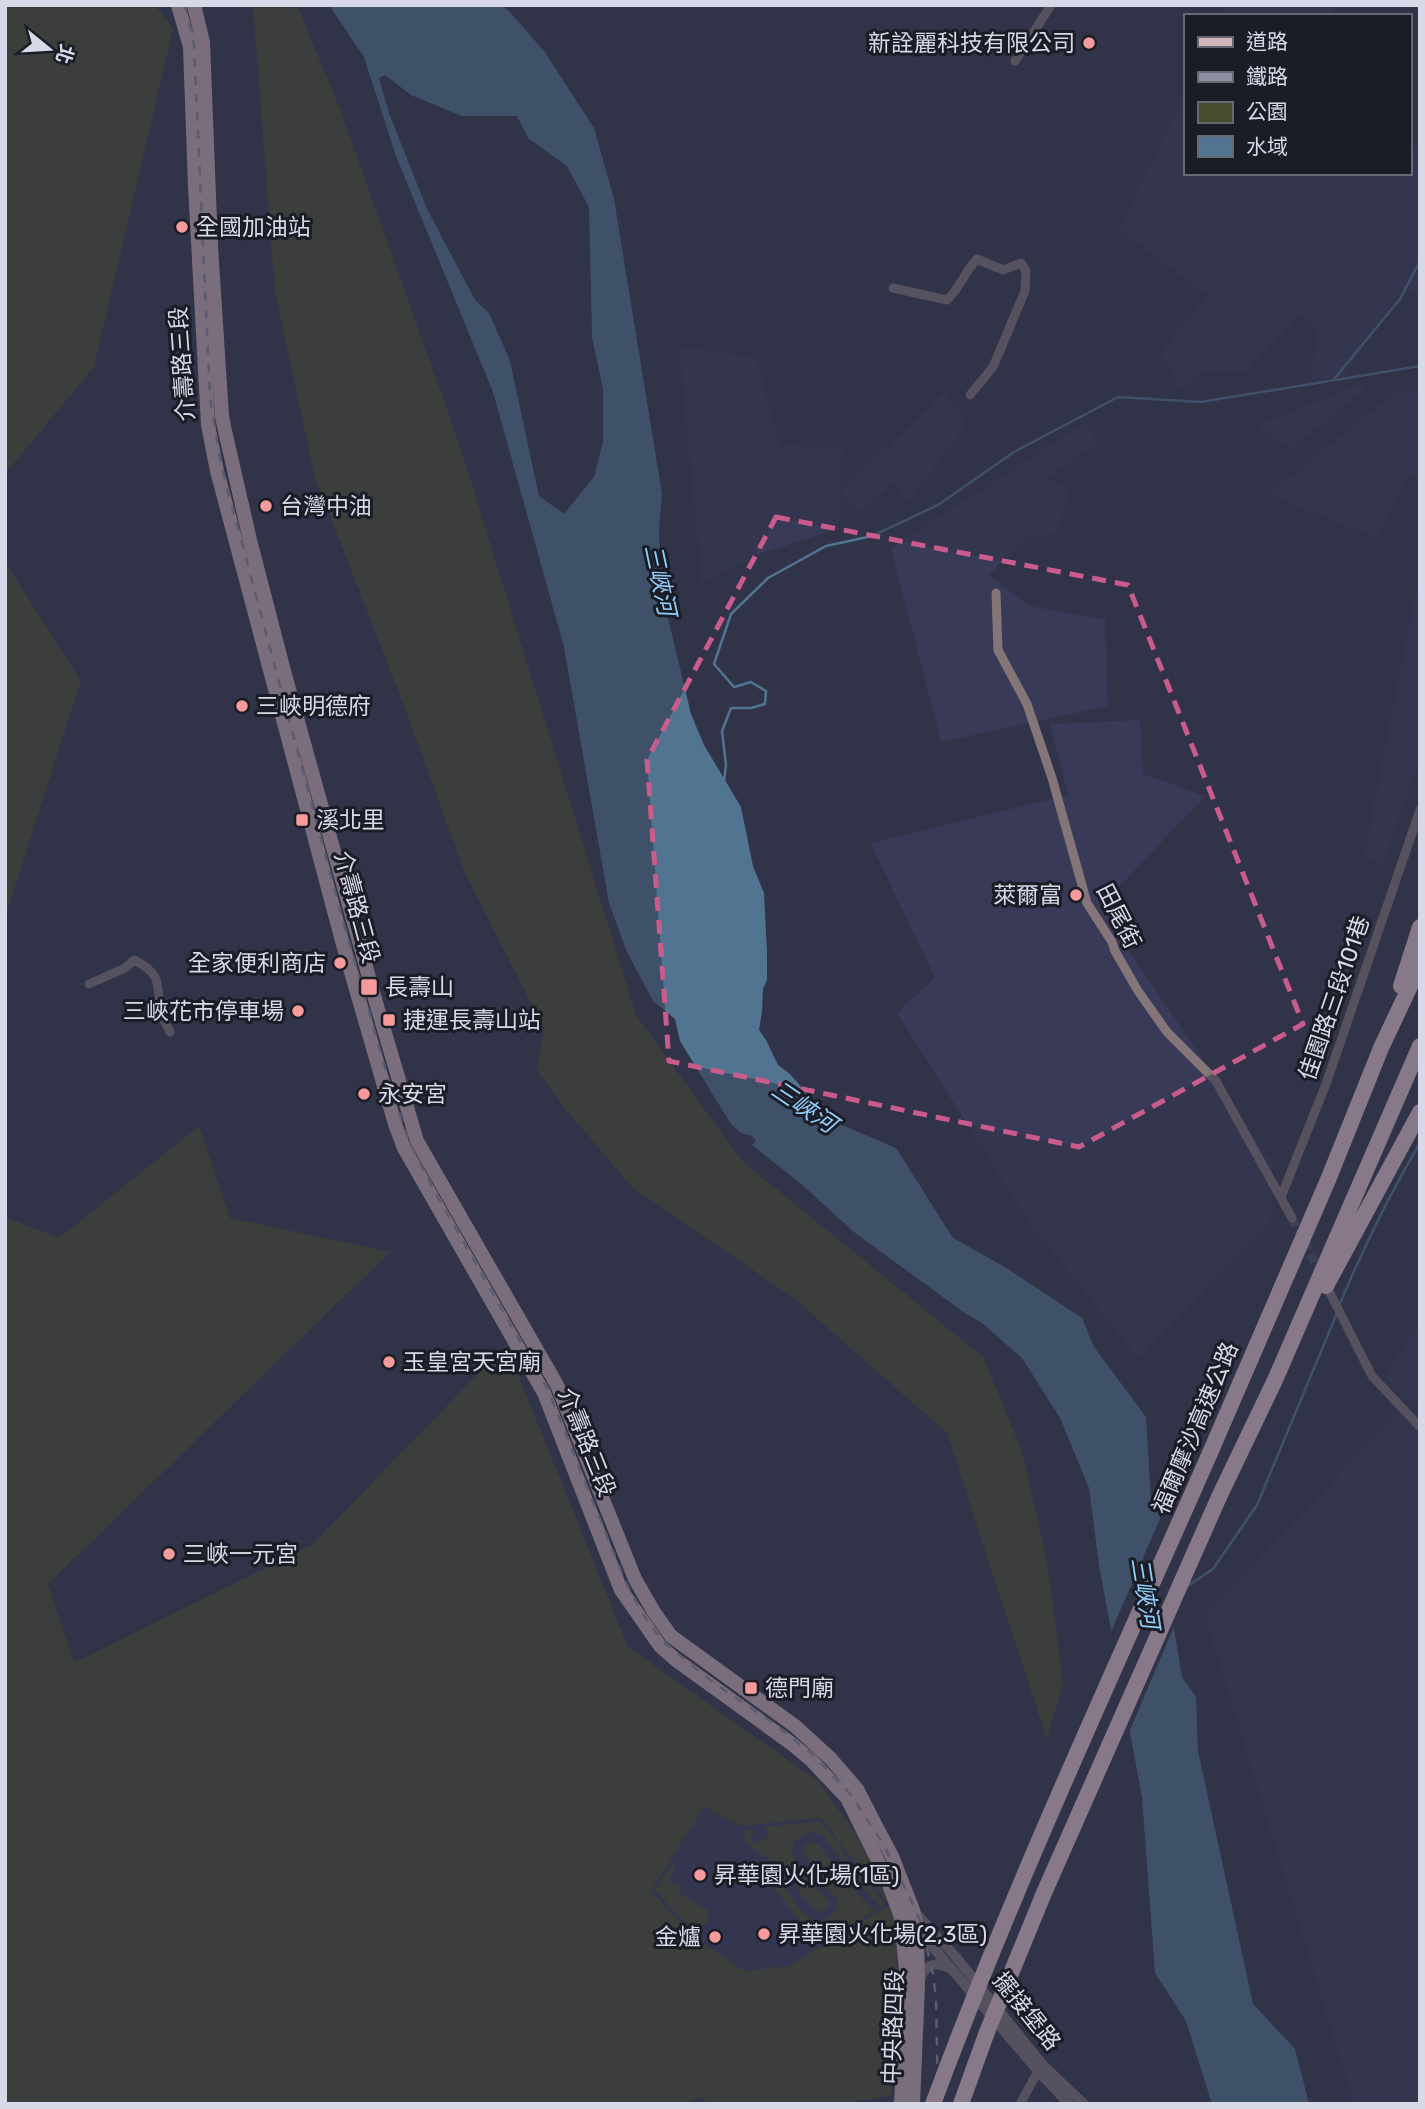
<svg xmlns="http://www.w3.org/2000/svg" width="1425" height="2109" viewBox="0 0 1425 2109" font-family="Rubik,'Noto Sans TC',sans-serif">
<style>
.built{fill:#383a57}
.green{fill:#474d2c;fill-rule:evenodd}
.water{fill:#517590;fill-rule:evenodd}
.pier{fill:#313349}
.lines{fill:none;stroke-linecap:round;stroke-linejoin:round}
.stream{stroke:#517590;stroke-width:2.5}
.minor-tunnel{stroke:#4a4c61;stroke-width:9;stroke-dasharray:9 4.5;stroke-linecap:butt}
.minor{stroke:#847678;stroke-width:9}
.tertiary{stroke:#847678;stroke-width:10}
.primary{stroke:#d3b6bb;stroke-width:14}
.motorway{stroke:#f2cfd5;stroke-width:16}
.rail{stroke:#8e8fa1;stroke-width:2.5;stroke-dasharray:9 9;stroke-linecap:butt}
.motorway-bridge{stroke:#f2cfd5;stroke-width:16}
.marked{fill:none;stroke:#ca5c8c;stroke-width:5;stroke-dasharray:14 9;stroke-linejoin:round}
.poi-dot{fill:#f59b9b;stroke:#1a1c26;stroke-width:2.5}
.labels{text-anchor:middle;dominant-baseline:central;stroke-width:6;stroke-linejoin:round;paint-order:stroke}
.poi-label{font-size:23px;fill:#d8d9e8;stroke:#1a1c26;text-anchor:start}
.street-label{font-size:23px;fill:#d8d9e8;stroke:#1a1c26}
.water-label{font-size:24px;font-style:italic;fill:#90cdf9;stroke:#1a1c26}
</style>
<rect width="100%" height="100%" fill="#313349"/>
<path class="built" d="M 1223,5 L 1334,5 L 1332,16 L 1220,16 Z
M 1185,94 L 1185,173 L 1409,173 L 1409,144 L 1420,148 L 1420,294 L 1403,288 L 1344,377 L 1309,381 L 1318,329 L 1300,314 L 1244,372 L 1203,370 L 1180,389 L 1160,353 L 1207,295 L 1118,229 Z
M 679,346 L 756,358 L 780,445 L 842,448 L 840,492 L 944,393 L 968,423 L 908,502 L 894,483 L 861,512 L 840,493 L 838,529 L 750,557 L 702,583 Z
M 1366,382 L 1365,390 L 1290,450 L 1257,426 Z
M 1397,391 L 1420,392 L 1420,477 L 1410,474 L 1377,538 L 1268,495 Z
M 1085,423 L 1098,442 L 1047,479 L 1071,487 L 1056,534 L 1027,537 L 989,575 L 1029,606 L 1105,619 L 1108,706 L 941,742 L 891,548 Z
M 1420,572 L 1420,759 L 1382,867 L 1364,856 Z
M 1140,720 L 1143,774 L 1205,796 L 1113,893 L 1128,949 L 1272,1162 L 1272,1218 L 1139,1359 L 1030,1224 L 897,1013 L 935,977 L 870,843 L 1068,795 L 1050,724 Z
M 1420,1324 L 1420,1394 L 1408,1405 L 1384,1376 Z
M 1402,1409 L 1420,1433 L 1420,2104 L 1354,2104 L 1205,1615 Z
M 704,1806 L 741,1826 L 821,1818 L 890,1905 L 789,1966 L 744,1971 L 695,1937 L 650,1891 Z"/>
<path class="green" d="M 5,5 L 155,5 L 173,29 L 94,367 L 5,474 Z
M 253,5 L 297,5 L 340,109 L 460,446 L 636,1015 L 742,1161 L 983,1357 L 1022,1451 L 1047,1561 L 1063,1683 L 1047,1740 L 947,1433 L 794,1298 L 634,1189 L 563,1106 L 537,1070 L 544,1028 L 465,874 L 408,716 L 315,477 L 275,293 Z
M 5,562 L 81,681 L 5,917 Z
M 199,1126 L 230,1218 L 390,1252 L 48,1584 L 74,1663 L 313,1544 L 506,1345 L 628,1647 L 819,1782 L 851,1827 L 882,1880 L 896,1915 L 898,1979 L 891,2096 L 840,2104 L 708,2104 L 702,2097 L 685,2104 L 5,2104 L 5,1217 L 59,1238 ZM 704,1807 L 741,1826 L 821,1818 L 890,1905 L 789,1966 L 744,1971 L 695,1937 L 651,1891 Z
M 819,1821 L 839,1843 L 845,1856 L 885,1904 L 881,1907 L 853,1878 L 824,1836 L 810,1831 L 795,1840 L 791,1852 L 801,1870 L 828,1901 L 828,1908 L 821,1912 C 802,1903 796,1881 781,1867 C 771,1857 758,1856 749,1845 C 745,1841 745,1836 744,1830 L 751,1829 L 754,1834 L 749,1836 L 754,1843 L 769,1837 L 764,1827 Z
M 812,1842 L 818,1843 L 847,1883 L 875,1911 L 817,1944 L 772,1885 L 755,1871 L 760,1867 C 782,1871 790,1902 806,1915 C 810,1918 816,1920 821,1922 L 835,1912 L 838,1899 L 821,1881 L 803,1853 L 803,1847 Z
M 671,1864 L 676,1867 L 668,1881 L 682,1888 L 679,1894 L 708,1910 L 708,1921 L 697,1935 L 655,1890 Z"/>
<path class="water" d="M 329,5 L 500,5 L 508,10 L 544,51 L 594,128 L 614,199 L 662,494 L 659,530 L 662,593 L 691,714 L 704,745 L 741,807 L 753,866 L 764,893 L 767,953 L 767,980 L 763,989 L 762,1011 L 759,1030 L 766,1040 L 778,1065 L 790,1074 L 830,1120 L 896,1148 L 953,1238 L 1003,1266 L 1082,1318 L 1094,1347 L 1146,1417 L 1151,1501 L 1162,1521 L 1154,1534 L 1170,1604 L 1182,1677 L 1196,1697 L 1198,1751 L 1253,2004 L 1295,2049 L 1309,2104 L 1212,2104 L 1186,2021 L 1155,1973 L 1142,1797 L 1099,1565 L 1089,1488 L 1060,1418 L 1022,1358 L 982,1323 L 962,1311 L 854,1232 L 800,1183 L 752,1145 L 756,1141 L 752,1136 L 741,1133 L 731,1124 L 680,1041 L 675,1019 L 653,1001 L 627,952 L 609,903 L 564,647 L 493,392 L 396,156 L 364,57 ZM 385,75 L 411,95 L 462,116 L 517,116 L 528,138 L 567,166 L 589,207 L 592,337 L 603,389 L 603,442 L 594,477 L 564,514 L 539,496 L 510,361 L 489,313 L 475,300 L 427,209 L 389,113 L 379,78 Z"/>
<path class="pier" d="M 1162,1514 L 1165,1521 L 1158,1534 L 1176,1622 L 1127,1737 L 1108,1639 Z"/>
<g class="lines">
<path class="stream" d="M 1334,379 L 1400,299 L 1420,261
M 724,781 L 726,765 L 722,731 L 731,708 L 751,708 L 765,704 L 766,691 L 751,682 L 734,687 L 714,664 L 731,614 L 768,578 L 826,546 L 872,536 L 938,505 L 1014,452 L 1118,397 L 1201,402 L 1420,366
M 1339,1306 C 1362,1251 1389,1195 1420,1143
M 1186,1587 L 1213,1569 L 1257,1505 L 1337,1313"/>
<path class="minor-tunnel" d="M 1292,1218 L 1322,1276"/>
<path class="minor" d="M 1015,61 L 1051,5
M 893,288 L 947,300 C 960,288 965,271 977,259 L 1003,270 L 1021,263 L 1026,271 L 1025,291 L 993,367 L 970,395
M 996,593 L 998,650 L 1027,704 L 1052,778 L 1087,903 L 1112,942 L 1115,951 L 1138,991 L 1167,1032 L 1216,1081 L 1292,1218
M 89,984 L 125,968 L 134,960 C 168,977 153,989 163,1016 C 164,1022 168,1027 170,1032
M 1281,1197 L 1326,1084 L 1420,810
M 1330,1293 L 1372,1376 L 1420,1427
M 1020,2104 L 1041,2066"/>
<path class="tertiary" d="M 915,1912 L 955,1956 L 1042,2064 L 1084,2104
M 915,1926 L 1038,2071 L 1069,2104
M 920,1979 C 926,1962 936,1962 951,1969"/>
<path class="primary" d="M 178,5 L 190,47 L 195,186 L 208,425 L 217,471 L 342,941 L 395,1124 L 404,1148 L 544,1393 L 621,1590 L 660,1646 L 676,1660 L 792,1744 L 811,1760 L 847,1798 L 887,1879 L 901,1917 L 907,1981 L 901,2104
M 194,5 L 203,42 L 211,247 L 222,416 L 225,431 L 250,540 L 284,671 L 375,999 L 417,1141 L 557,1385 L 635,1579 L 654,1612 L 671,1636 L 795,1726 L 831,1759 L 857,1789 L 877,1828 L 892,1856 L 913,1910 L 917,1927 L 918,1985 L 913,2104"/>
<path class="motorway" d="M 1401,986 L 1420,927
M 1326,1286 L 1420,1112
M 1210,1453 L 1328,1180 L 1381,1048 L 1420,965
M 1219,1497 L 1275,1380 L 1420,1046"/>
<path class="rail" d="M 185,5 L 194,44 L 210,398 L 221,465 L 342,917 L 386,1071 L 403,1125 L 413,1149 L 432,1187 L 548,1390 L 625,1581 L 642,1613 L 663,1642 L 714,1683 L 770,1721 L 811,1753 L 850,1794 L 882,1842 L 911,1900 L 921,1923 L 933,1974 L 936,1998 L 938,2104"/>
<path class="motorway-bridge" d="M 933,2104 C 1015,1883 1115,1669 1210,1453
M 961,2104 L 987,2032 L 1044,1893 L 1219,1497"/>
</g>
<path d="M0 0H1425V2109H0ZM 776,517 L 1128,585 L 1303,1024 L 1079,1147 L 669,1061 L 647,760 Z" fill="#313349" fill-opacity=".55" fill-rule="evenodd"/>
<path class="marked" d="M 776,517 L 1128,585 L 1303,1024 L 1079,1147 L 669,1061 L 647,760 Z"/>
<g class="poi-dot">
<circle cx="1089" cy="43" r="7"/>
<circle cx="182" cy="227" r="7"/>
<circle cx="266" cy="506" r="7"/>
<circle cx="242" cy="706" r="7"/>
<rect x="295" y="813" width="14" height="14" rx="3.5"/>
<circle cx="1076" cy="895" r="7"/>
<circle cx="340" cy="963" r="7"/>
<rect x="360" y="978" width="18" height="18" rx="3.5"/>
<circle cx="298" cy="1011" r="7"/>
<rect x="382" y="1013" width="14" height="14" rx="3.5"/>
<circle cx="364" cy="1094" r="7"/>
<circle cx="389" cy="1362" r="7"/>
<circle cx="169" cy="1554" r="7"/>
<rect x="744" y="1681" width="14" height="14" rx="3.5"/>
<circle cx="700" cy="1875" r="7"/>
<circle cx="764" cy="1934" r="7"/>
<circle cx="715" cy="1937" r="7"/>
</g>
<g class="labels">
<g class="poi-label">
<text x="1075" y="43" text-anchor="end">新詮麗科技有限公司</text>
<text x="196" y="227">全國加油站</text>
<text x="280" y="506">台灣中油</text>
<text x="256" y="706">三峽明德府</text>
<text x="316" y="820">溪北里</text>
<text x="1062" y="895" text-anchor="end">萊爾富</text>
<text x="326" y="963" text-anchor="end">全家便利商店</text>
<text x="385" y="987">長壽山</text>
<text x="284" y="1011" text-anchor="end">三峽花市停車場</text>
<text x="403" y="1020">捷運長壽山站</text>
<text x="378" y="1094">永安宮</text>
<text x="403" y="1362">玉皇宮天宮廟</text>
<text x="183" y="1554">三峽一元宮</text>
<text x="765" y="1688">德門廟</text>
<text x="714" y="1875">昇華園火化場(1區)</text>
<text x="778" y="1934">昇華園火化場(2,3區)</text>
<text x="701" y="1937" text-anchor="end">金爐</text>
</g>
<g class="street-label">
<text transform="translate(182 364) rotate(-94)">介壽路三段</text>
<text transform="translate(357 907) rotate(75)">介壽路三段</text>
<text transform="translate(1119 916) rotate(63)">田尾街</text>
<text transform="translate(1334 998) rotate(-71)">佳園路三段101巷</text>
<text transform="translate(1195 1428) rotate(-67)">福爾摩沙高速公路</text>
<text transform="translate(587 1442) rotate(68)">介壽路三段</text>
<text transform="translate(1027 2011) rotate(51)">擺接堡路</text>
<text transform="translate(893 2027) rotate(-88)">中央路四段</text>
</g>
<g class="water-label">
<text transform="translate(660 580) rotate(78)">三峽河</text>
<text transform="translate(804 1107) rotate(34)">三峽河</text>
<text transform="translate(1145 1593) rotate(81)">三峽河</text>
</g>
</g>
<rect width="1425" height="2109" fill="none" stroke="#d8d9e8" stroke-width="14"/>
<rect x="1184" y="14" width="228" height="161" fill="#1a1c26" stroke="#666874" stroke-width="2"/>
<rect x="1198" y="37" width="35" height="10" fill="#d3b6bb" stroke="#666874" stroke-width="2"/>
<text x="1246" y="49" font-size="21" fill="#d8d9e8">道路</text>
<rect x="1198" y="72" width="35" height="10" fill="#8e8fa1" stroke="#666874" stroke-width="2"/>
<text x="1246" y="84" font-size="21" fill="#d8d9e8">鐵路</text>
<rect x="1198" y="102" width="35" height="21" fill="#474d2c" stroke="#666874" stroke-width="2"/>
<text x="1246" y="119" font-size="21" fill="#d8d9e8">公園</text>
<rect x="1198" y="136" width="35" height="21" fill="#517590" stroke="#666874" stroke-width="2"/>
<text x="1246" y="154" font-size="21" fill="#d8d9e8">水域</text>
<g transform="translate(49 49) rotate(108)" stroke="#1a1c26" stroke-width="5" paint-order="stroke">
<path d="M0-5L12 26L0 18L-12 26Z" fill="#d8d9e8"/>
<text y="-10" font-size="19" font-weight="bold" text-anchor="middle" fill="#d8d9e8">北</text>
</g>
</svg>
